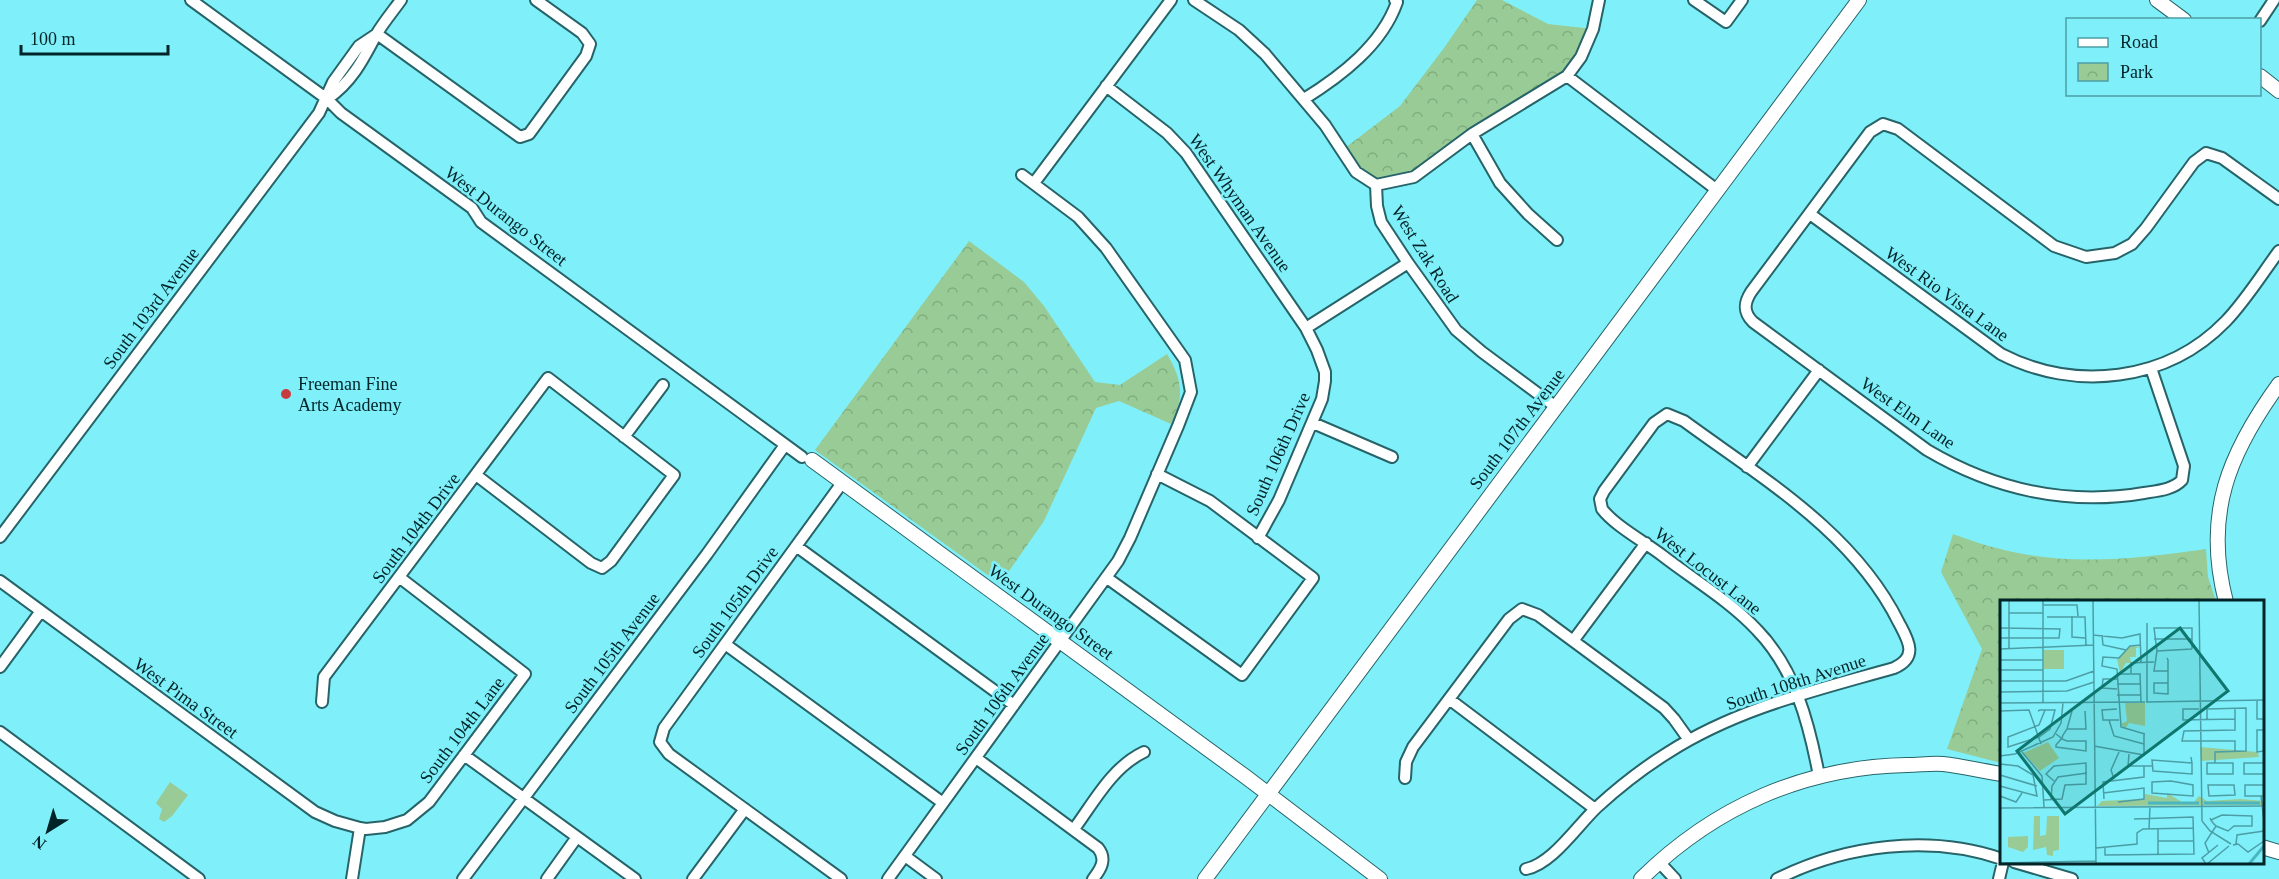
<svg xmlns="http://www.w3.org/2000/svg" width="2279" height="879" viewBox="0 0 2279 879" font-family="'Times New Roman',serif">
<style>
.park{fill:url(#park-crowns)}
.pitch{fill:#98cb95}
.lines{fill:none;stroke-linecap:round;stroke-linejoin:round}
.street-casing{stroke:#276469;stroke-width:14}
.secondary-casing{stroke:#276469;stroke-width:16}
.street{stroke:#fff;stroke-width:10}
.secondary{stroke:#fff;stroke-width:14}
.poi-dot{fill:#ca3b40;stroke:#7ff0fa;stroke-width:2}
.labels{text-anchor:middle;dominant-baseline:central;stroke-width:5;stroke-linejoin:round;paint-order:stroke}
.street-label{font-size:18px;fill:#002427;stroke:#7ff0fa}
.poi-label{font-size:18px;fill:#002427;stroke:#7ff0fa;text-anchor:start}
.inset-river{fill:none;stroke:#4ab7c0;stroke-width:3}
.inset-road{fill:none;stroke:#4c9ea6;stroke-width:1.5}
.view{fill:#0f766e;fill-opacity:0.15;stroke:#0f766e;stroke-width:3}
.inset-edge{fill:none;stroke:#002427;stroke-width:3}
</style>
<defs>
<pattern id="park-crowns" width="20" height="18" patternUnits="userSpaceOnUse" patternTransform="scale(1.5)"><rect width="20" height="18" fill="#98cb95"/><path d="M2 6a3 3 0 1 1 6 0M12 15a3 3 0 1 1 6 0" fill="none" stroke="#81ae80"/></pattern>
</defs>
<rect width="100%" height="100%" fill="#7ff0fa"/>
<path class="park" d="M 1477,0 L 1502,0 L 1548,24 L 1593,29 L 1567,76 L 1414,177 L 1376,185 L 1341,151 L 1400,106 L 1444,48 Z
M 969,241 L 1024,282 L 1044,306 L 1095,382 L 1120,385 L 1167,354 C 1182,379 1185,397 1171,424 L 1119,401 L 1096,408 L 1044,521 L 1000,584 L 815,450 Z
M 1953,534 C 1968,539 1982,545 1997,548 C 2066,567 2136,559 2206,549 L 2208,577 L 2216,601 L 2002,602 L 2001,763 L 1947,749 L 1982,649 L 1941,572 Z"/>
<path class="pitch" d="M 170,782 L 188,795 L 172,816 L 164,822 L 159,819 L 162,809 L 156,803 Z"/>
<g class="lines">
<g class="street-casing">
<path id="street" d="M 191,0 L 327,99 L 341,113 L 472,208 L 481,222 L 802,457
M 1194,0 L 1239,30 L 1265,54 L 1325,125 L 1356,172 L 1376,185
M 1694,0 L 1726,22 L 1742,0
M 2260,21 L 2274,0
M 377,34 L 520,137 L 529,134 L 586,56 L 590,44 L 582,33 L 536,0
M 1567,76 L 1717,190
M 1106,86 L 1167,133 L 1186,153 L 1306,328 L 1317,350 L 1325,372 L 1325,381 L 1322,399 L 1279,500 L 1258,538
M 327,99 C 351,83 363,60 376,35 C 383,23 393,11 401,0
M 1304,99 C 1341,76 1382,45 1397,2 L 1395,0
M 1472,134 L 1500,183 L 1528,214 L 1557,240
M 1034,183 L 1171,0
M 1376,185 L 1414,177 L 1472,134 L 1567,76 L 1581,57 L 1593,29 L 1599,0
M 1376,185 L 1377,206 L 1381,222 L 1408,263 L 1456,330 L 1482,352 L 1556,407
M 1810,214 L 2001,354 C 2075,392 2167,382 2226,321 C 2246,300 2262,274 2279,251
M 1306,328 L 1408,263
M 2151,368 L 2184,466 L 2182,480 C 2173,490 2156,491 2144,493 C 2067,506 1993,489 1927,450 L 1753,322 C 1743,312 1744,303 1751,292 L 1870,132 L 1883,124 L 1898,129 L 2054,246 L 2086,257 L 2115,253 L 2132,244 L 2146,228 L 2194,162 L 2206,153 L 2222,158 L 2279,199
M 1313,423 L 1392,457
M 624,437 L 663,385
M 1747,467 L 1819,370
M 0,537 L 319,113 L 333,82 L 359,46 L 377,34
M 796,546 L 1014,705
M 1107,578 L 1242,675 L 1313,578 L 1210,501 L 1157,474
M 0,581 L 315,812 L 335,821 L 360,828
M 1573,641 L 1646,543
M 725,644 L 943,803
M 0,667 L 41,611
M 1449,699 L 1595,809
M 322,702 L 324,677 L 548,378 L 674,475 L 611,561 L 602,568 L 591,563 L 476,475
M 0,732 L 199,879
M 464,755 L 635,879
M 976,758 L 1098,848 C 1107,859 1101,869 1093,879
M 1405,778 L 1406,762 L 1413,747 L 1509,619 L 1522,609 L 1538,615 L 1664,708 L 1674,719 L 1689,740
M 1074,829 C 1094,802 1112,767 1144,752
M 905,856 L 936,879
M 1659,862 L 1675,879
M 2014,862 L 2072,879
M 1526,869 C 1552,864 1577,826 1597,807 C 1619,787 1643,768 1669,752 C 1738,708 1817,690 1894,668 C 1919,657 1908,640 1899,623 C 1854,532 1763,479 1684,421 L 1667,414 L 1654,423 L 1604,491 L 1600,499 L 1602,509 C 1615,526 1645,542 1663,556 C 1694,580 1730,601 1757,630 C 1795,669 1809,723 1819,776
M 352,879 L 360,828 L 366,829 L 385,827 L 407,820 L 429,802 L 525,674 L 399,577
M 463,879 L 707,554 L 785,445
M 547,879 L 577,837
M 693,879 L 745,809
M 841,879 L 669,754 L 660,742 L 664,728 L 842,483
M 888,879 L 1118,561 L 1130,538 L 1178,426 L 1191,392 L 1185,360 L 1106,248 L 1078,217 L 1022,175
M 1777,879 C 1845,845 1929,834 2002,859
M 1999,879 L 2003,862"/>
</g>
<g class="secondary-casing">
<path id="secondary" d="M 2157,0 L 2184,20
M 2260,76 L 2279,91
M 812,460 L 1246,777 L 1380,879
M 2226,602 C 2203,514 2229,453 2279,384
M 2262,847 L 2279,852
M 1205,879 L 1859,0
M 1641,879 C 1714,807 1804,767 1907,765 C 1919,765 1931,763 1943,764 C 1962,766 1982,771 2002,774"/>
</g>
<use href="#street" class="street"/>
<use href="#secondary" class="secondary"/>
</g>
<circle class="poi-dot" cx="286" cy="394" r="6"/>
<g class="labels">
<g class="street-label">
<text transform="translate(1240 203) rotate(55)">West Whyman Avenue</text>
<text transform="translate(506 216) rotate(38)">West Durango Street</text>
<text transform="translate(1425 254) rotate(58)">West Zak Road</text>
<text transform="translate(1947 294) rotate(36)">West Rio Vista Lane</text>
<text transform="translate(151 308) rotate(-53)">South 103rd Avenue</text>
<text transform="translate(1908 413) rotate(35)">West Elm Lane</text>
<text transform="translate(1517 429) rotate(-53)">South 107th Avenue</text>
<text transform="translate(1278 454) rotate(-66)">South 106th Drive</text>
<text transform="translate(416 528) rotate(-53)">South 104th Drive</text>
<text transform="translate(1708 571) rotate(38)">West Locust Lane</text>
<text transform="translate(735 602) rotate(-54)">South 105th Drive</text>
<text transform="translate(1051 612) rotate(36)">West Durango Street</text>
<text transform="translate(612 653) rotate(-53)">South 105th Avenue</text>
<text transform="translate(1796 682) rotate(-18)">South 108th Avenue</text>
<text transform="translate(1002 694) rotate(-54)">South 106th Avenue</text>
<text transform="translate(186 698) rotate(36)">West Pima Street</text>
<text transform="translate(462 730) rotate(-53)">South 104th Lane</text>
</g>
<g class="poi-label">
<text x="298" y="384">Freeman Fine<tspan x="298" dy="21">Arts Academy</tspan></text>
</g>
</g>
<g transform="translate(2000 600)">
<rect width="264" height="264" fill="#7ff0fa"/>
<path d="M 167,193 L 182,202 L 194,202 L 199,196 L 207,201 L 240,199 L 264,201 L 264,205 L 97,206 L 102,201 L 143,199 L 145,194 L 167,198 ZM 34,216 L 40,216 L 40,236 L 46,235 L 47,216 L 59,216 L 59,250 L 53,251 L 53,256 L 47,255 L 46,247 L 33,250 ZM 28,236 L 28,247 L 23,252 L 8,247 L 8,237 Z" fill="#98cb95"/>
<path d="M 130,46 L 141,47 L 136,48 L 136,57 L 130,57 L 131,63 L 126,63 L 120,73 L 117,59 ZM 44,50 L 64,50 L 64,69 L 44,69 ZM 125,103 L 145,103 L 145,126 L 129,123 L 125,129 L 121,124 L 127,121 ZM 48,142 L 59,158 L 40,171 L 23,153 ZM 200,147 L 258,152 L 259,157 L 201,161 Z" fill="#98cb95"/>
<path class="inset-river" d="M 148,203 L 199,203M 204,203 L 260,203M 249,264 L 264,246"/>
<path class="inset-road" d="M 9,0 L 9,49M 43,0 L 43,103M 93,0 L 96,264M 199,0 L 202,221M 43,5 L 77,5 L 78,16M 9,13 L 43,13M 72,16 L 72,37 L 85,38M 47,17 L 85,17 L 86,45M 147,23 L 147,102M 0,28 L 60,29 L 59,38 L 0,38M 93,35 L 122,38M 102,35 L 103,45 L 126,50M 122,38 L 140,34 L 141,62M 154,39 L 192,39M 141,45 L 130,46 L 119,58 L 103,57 L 102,66 L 117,69 L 121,127 L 145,134M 0,49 L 94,45M 157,51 L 192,49M 167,58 L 168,60 L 168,94 L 154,93 L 154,83 L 168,83M 0,60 L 43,60M 0,70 L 43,70M 168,71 L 154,71 L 157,51 L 154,28 L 192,28 L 192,49M 131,73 L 131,63 L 154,62M 117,74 L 140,74 L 141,102M 117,79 L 103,79 L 102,88 L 117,89M 0,81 L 66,81 L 94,71M 117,84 L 141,84M 0,92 L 67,91 L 94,82M 117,95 L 141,95M 257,101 L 257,119 L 264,119M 146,102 L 264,100M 0,103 L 145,102M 235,108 L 235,130 L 184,131 L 182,141 L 235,141 L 235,152M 117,109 L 102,110 L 103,120 L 119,120M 199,109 L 183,109 L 183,120 L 235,119M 0,111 L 29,110 L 41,144M 38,111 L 40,110 L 55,110 L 50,129 L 39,137 L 8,147 L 8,137 L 39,125 L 45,110M 109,120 L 114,136 L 144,144M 207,120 L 207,109 L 246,108 L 246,151 L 215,152 L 215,163M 67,129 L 86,129 L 85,111M 264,130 L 257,130 L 257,152 L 264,151M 56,134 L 60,137 L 61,138 L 62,138 L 62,139 L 67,141 L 86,141 L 86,151 L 56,147 L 56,145 L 62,138 L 63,135 L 67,129 L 72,111M 94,146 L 144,155 L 144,134M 22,152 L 42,176 L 44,207M 129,154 L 128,166 L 152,166M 0,156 L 15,154 L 53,137 L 61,123 L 63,103M 191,157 L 192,163 L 192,174 L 153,171 L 152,160 L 192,163M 207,163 L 233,163 L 233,174 L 207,174 ZM 264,163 L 244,163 L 244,174 L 264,174M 0,164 L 18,166 L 33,175 L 37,196 L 0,186M 0,175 L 37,186M 114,179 L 111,170 L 119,152M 171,181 L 193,185 L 193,196 L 152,193 L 152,182 ZM 208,185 L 234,185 L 235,195 L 209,196 ZM 264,185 L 245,185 L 245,196 L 264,196M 103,193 L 144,188 L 144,199 L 118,202M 0,196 L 16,202 L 22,193M 261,196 L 264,222M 104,199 L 103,182 L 144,177 L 144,166M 44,200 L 62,199 L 65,185 L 86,184 L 86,163 L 54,166 L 46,174 L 54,181M 51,200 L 52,186 L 58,177 L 87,173M 0,208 L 264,206M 210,218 L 211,220 L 213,223 L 216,226 L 228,231 L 234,226 L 252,226 L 252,216 L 222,215 L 211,220M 202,221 L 210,231 L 231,244M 149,229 L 150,206M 158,229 L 158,254M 158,241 L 194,241M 236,244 L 237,235 L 264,231M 233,245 L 238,244 L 248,252 L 264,241M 96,248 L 137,244 L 137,233 L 143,229 L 194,228M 105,248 L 105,255 L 194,254 L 193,217 L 134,219M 209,253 L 205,243 L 216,226M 0,263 L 96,261M 206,264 L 202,258 L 218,245M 207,264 L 229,246"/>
<path class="view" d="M 180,28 L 228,91 L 65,214 L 17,151 Z"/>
<rect width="264" height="264" class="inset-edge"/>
</g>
<rect x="2066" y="18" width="195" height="78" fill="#7ff0fa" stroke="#4c9ea6" stroke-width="1.5"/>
<rect x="2078" y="38" width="30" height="9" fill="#ffffff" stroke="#4c9ea6" stroke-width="1.5"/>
<text x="2120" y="48" font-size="18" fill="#002427">Road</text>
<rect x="2078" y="63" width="30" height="18" fill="url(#park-crowns)" stroke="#4c9ea6" stroke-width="1.5"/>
<text x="2120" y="78" font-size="18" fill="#002427">Park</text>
<g transform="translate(48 831) rotate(217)" stroke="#7ff0fa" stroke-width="4.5" paint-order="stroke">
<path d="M0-4.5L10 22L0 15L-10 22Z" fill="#002427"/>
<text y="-9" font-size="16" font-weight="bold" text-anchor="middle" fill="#002427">N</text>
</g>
<path d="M21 45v9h147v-9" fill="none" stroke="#002427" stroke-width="3"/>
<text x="30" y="45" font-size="18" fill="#002427" stroke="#7ff0fa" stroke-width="4.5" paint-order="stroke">100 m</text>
</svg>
